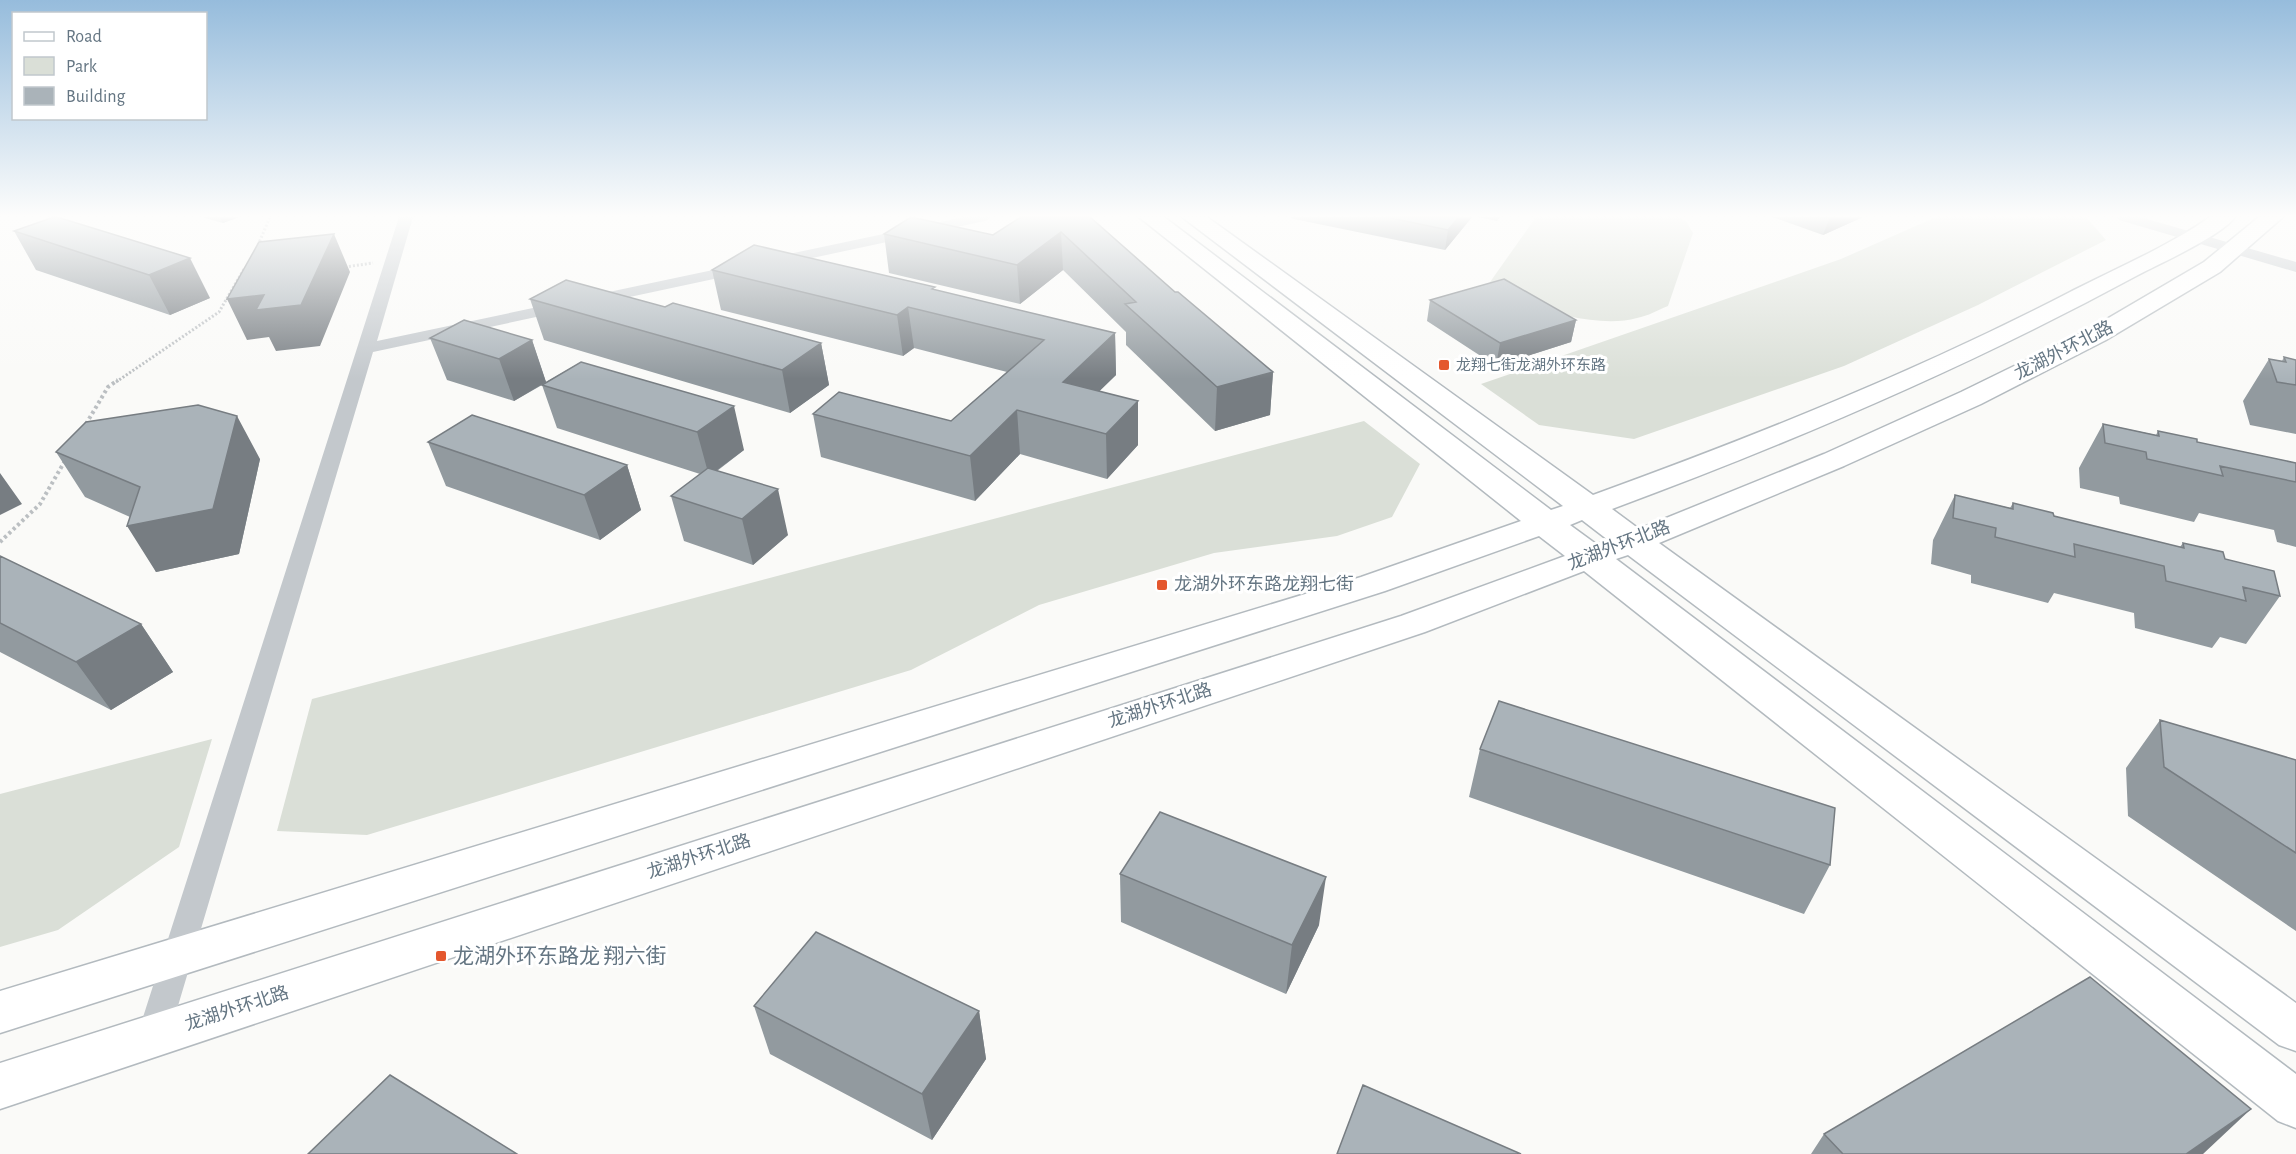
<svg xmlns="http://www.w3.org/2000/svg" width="2296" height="1154" viewBox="0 0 2296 1154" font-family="'Alegreya Sans','Noto Sans SC',sans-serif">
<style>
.green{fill:#dadfd7}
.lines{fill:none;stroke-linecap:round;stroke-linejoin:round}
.secondary-casing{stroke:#b3babf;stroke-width:3}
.path-far1{stroke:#bbbfc2;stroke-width:3;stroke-dasharray:2 2;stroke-linecap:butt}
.path{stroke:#bbbfc2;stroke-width:4;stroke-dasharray:3 3;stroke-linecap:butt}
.street{fill:#c3c8cc;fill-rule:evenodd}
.secondary{fill:#fff;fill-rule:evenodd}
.wall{fill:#929a9f}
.shaded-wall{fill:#777d82}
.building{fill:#aab3b9;stroke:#777d82;stroke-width:1.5}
.poi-dot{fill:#e4572e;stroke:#fff;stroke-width:2}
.labels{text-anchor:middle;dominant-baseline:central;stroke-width:6;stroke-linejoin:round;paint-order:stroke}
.far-poi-label{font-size:15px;fill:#657683;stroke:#fff;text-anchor:start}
.street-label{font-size:18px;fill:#657683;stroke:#fff}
.poi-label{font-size:18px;fill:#657683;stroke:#fff;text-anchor:start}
.near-poi-label{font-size:21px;fill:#657683;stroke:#fff;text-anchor:start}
</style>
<rect width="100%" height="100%" fill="#fafaf8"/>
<path class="green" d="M 1536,217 L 1678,217 L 1686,221 L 1693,233 L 1668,306 C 1658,310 1648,316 1637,318 C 1594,330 1525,305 1483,292 Z
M 1936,217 L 2086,217 L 2106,240 L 1978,305 L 1844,366 L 1634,439 L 1539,425 L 1481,384 L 1841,259 Z
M 1364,421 L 1420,464 L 1392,517 L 1337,536 L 1214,553 L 1039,605 L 911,670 L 367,835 L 277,831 L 312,699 Z
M 212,739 L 179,847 L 58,930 L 0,947 L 0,794 Z"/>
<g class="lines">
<g class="secondary-casing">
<path id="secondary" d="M 1139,217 L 1164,217 L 1551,510 L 1563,506 L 1182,217 L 1207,217 L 1593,495 C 1755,436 1916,372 2070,292 C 2115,269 2169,246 2210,217 L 2235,217 C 2221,236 2161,263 2138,275 C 1968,367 1793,442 1612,509 L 1639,529 L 1824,454 L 1961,392 L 2088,330 L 2204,262 L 2259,217 L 2283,217 L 2220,272 L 2106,340 L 1981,404 L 1844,466 L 1659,543 L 2296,1003 L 2296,1051 L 2279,1045 L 1628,555 L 1616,559 L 2296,1074 L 2296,1128 L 2278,1121 L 1584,571 L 1425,632 L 0,1109 L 0,1063 L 1401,616 L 1565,556 L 1539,536 L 1385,591 L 0,1033 L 0,991 L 1361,577 L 1521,521 ZM 1582,520 L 1608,540 L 1596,544 L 1570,525 Z"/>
</g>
<path class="path-far1" d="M 258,245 L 270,217
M 345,267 L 373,263
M 116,382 L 219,312 L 244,269"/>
<path class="path" d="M 86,424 L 108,387 L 118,380
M 0,542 L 40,504 L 66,459"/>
<path class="street" d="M 399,217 L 413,217 L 377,341 L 964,217 L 992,217 L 985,221 L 373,352 L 169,1036 L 164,1046 L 153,1051 L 142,1046 L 137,1036 Z
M 2117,217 L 2140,217 L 2296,262 L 2296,272 L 2119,220 Z"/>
<use href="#secondary" class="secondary"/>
</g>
<path class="wall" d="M 54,217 L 210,298 L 170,315 L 36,270 L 14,231 Z
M 202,217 L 239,217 L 223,223 Z
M 1090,217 L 1175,292 L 1273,372 L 1270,415 L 1215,431 L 1126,345 L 1126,332 L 1063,270 L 1020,304 L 889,273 L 884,234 L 993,235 Z
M 1291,217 L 1472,217 L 1445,250 L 1294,219 Z
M 1478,217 L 1500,217 L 1497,221 Z
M 1772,217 L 1863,217 L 1823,235 Z
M 712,270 L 935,290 L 1115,333 L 1116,375 L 1099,391 L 1138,401 L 1138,445 L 1107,479 L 1020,454 L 975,501 L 821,457 L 813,414 L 951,421 L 1007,372 L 914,348 L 903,356 L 721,310 Z
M 530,299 L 665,307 L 821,343 L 829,385 L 790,413 L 544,340 Z
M 1430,300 L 1576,320 L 1571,342 L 1496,366 L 1427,321 Z
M 430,338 L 532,340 L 546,382 L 581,362 L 744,450 L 717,471 L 788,535 L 753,565 L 684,541 L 671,496 L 700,474 L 557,428 L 542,385 L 514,401 L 447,380 Z
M 2284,357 L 2296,360 L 2296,434 L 2250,425 L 2243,401 L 2269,359 L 2282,361 Z
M 2103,424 L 2156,435 L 2158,431 L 2197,442 L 2296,463 L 2296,547 L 2277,542 L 2274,530 L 2199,513 L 2194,522 L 2120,504 L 2119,497 L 2080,488 L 2079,468 Z
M 428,442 L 627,465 L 641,510 L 600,540 L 446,486 Z
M 56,452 L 260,459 L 239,554 L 156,572 L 130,517 L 85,497 Z
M 1955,495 L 2010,508 L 2013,503 L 2054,516 L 2180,547 L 2183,543 L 2225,559 L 2280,596 L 2246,644 L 2220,637 L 2212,648 L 2135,628 L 2134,613 L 2054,593 L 2048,603 L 1971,583 L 1971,575 L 1931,564 L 1933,540 Z
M 0,556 L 141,624 L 173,672 L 111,710 L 0,652 Z
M 2160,720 L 2296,760 L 2296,931 L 2128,816 L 2126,768 Z
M 1480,749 L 1830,865 L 1804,914 L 1469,797 Z
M 1120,874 L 1319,925 L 1286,994 L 1121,922 Z
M 754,1006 L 979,1011 L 986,1059 L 932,1140 L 770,1054 Z
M 1824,1134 L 2203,1154 L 1811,1154 Z"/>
<path class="shaded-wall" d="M 220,217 L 239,217 L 223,223 Z
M 1459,217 L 1472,217 L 1445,250 L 1448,230 Z
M 1830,217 L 1863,217 L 1823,235 Z
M 1061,232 L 1063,270 L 1020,304 L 1017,265 Z
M 334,234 L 350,272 L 320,346 L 276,351 L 269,337 L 247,340 L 227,299 L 264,295 Z
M 190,258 L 210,298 L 170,315 L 149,275 Z
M 908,307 L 914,348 L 903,356 L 897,315 Z
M 1576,320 L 1571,342 L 1496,366 L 1500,343 Z
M 1115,333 L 1116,375 L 1066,424 L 1063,382 Z
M 532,340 L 546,382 L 514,401 L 499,359 Z
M 821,343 L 829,385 L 790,413 L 782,370 Z
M 1273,372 L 1270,415 L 1215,431 L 1217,387 Z
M 1138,401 L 1138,445 L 1107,479 L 1106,434 Z
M 734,406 L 744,450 L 709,476 L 697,432 Z
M 1017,410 L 1020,454 L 975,501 L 970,456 Z
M 237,416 L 260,459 L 239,554 L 156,572 L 127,526 Z
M 627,465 L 641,510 L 600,540 L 584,495 Z
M 0,473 L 22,504 L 0,515 Z
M 778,489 L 788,535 L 753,565 L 742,519 Z
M 141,624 L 173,672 L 111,710 L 76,662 Z
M 1326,877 L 1319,925 L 1286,994 L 1292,945 Z
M 979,1011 L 986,1059 L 932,1140 L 922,1094 Z
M 2251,1109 L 2203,1154 L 2186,1154 Z"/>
<path class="building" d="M 54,217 L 57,217 L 190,258 L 149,275 L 14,231 Z
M 911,217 L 993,235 L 1021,217 L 1090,217 L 1175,292 L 1178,292 L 1273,372 L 1217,387 L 1125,304 L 1136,302 L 1061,232 L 1017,265 L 884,234 Z
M 1386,217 L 1459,217 L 1448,230 Z
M 334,234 L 301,305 L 256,310 L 264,295 L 227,299 L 259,242 Z
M 754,245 L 935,287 L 932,289 L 1115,333 L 1063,382 L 1138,401 L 1106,434 L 1017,410 L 970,456 L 813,414 L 839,392 L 951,421 L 1044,340 L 908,307 L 897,315 L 712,270 Z
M 1504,279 L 1576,320 L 1500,343 L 1430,300 Z
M 566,280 L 665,307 L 673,303 L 821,343 L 782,370 L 530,299 Z
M 464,320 L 532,340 L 499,359 L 430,338 Z
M 2284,357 L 2296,360 L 2296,385 L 2277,382 L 2269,359 L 2286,362 Z
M 581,362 L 734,406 L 697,432 L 542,385 Z
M 198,405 L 237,416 L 213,509 L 127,526 L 140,487 L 56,452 L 86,422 Z
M 472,415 L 627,465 L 584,495 L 428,442 Z
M 2103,424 L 2159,436 L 2158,431 L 2197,439 L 2197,442 L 2296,463 L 2296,482 L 2220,466 L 2223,476 L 2147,459 L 2146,452 L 2105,443 Z
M 708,468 L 778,489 L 742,519 L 671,496 Z
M 1955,495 L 2013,509 L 2013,503 L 2053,513 L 2054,516 L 2184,548 L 2183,543 L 2223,552 L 2225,559 L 2274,571 L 2280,596 L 2243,587 L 2246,601 L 2166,581 L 2164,566 L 2074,544 L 2075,557 L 1995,537 L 1996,528 L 1953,518 Z
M 0,556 L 141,624 L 76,662 L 0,623 Z
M 1499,701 L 1835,808 L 1830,865 L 1480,749 Z
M 2160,720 L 2296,760 L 2296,853 L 2164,767 Z
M 1160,812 L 1326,877 L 1292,945 L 1120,874 Z
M 816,932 L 979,1011 L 922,1094 L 754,1006 Z
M 2090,977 L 2251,1109 L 2186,1154 L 1843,1154 L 1824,1134 Z
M 390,1075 L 517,1154 L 308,1154 Z
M 1363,1085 L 1521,1154 L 1337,1154 Z"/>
<linearGradient id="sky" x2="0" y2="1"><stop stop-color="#96bcdc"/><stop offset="0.57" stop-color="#fdfdfc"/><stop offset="1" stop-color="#fdfdfc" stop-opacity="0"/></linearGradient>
<rect width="2296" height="379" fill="url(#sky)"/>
<g class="poi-dot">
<rect x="1438" y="359" width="12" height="12" rx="3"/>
<rect x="1156" y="579" width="12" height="12" rx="3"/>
<rect x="435" y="950" width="12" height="12" rx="3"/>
</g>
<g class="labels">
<g class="far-poi-label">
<text x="1456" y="365">龙翔七街龙湖外环东路</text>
</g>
<g class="street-label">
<text transform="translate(2064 351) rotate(-27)">龙湖外环北路</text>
<text transform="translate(1619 546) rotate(-21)">龙湖外环北路</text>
<text transform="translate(1160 706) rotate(-18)">龙湖外环北路</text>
<text transform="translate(699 857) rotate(-18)">龙湖外环北路</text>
<text transform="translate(237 1009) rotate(-18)">龙湖外环北路</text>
</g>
<g class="poi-label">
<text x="1174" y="585">龙湖外环东路龙翔七街</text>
</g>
<g class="near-poi-label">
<text x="453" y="956">龙湖外环东路龙 翔六街</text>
</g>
</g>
<rect x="12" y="12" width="195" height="108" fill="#ffffff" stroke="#c1c8cd" stroke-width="1.5"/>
<rect x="24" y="32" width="30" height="9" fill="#ffffff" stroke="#c1c8cd" stroke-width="1.5"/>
<text x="66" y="42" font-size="18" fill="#657683">Road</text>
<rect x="24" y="57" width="30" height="18" fill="#dadfd7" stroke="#c1c8cd" stroke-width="1.5"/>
<text x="66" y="72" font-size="18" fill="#657683">Park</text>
<rect x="24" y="87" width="30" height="18" fill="#aab3b9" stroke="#c1c8cd" stroke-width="1.5"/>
<text x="66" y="102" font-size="18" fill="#657683">Building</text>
</svg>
